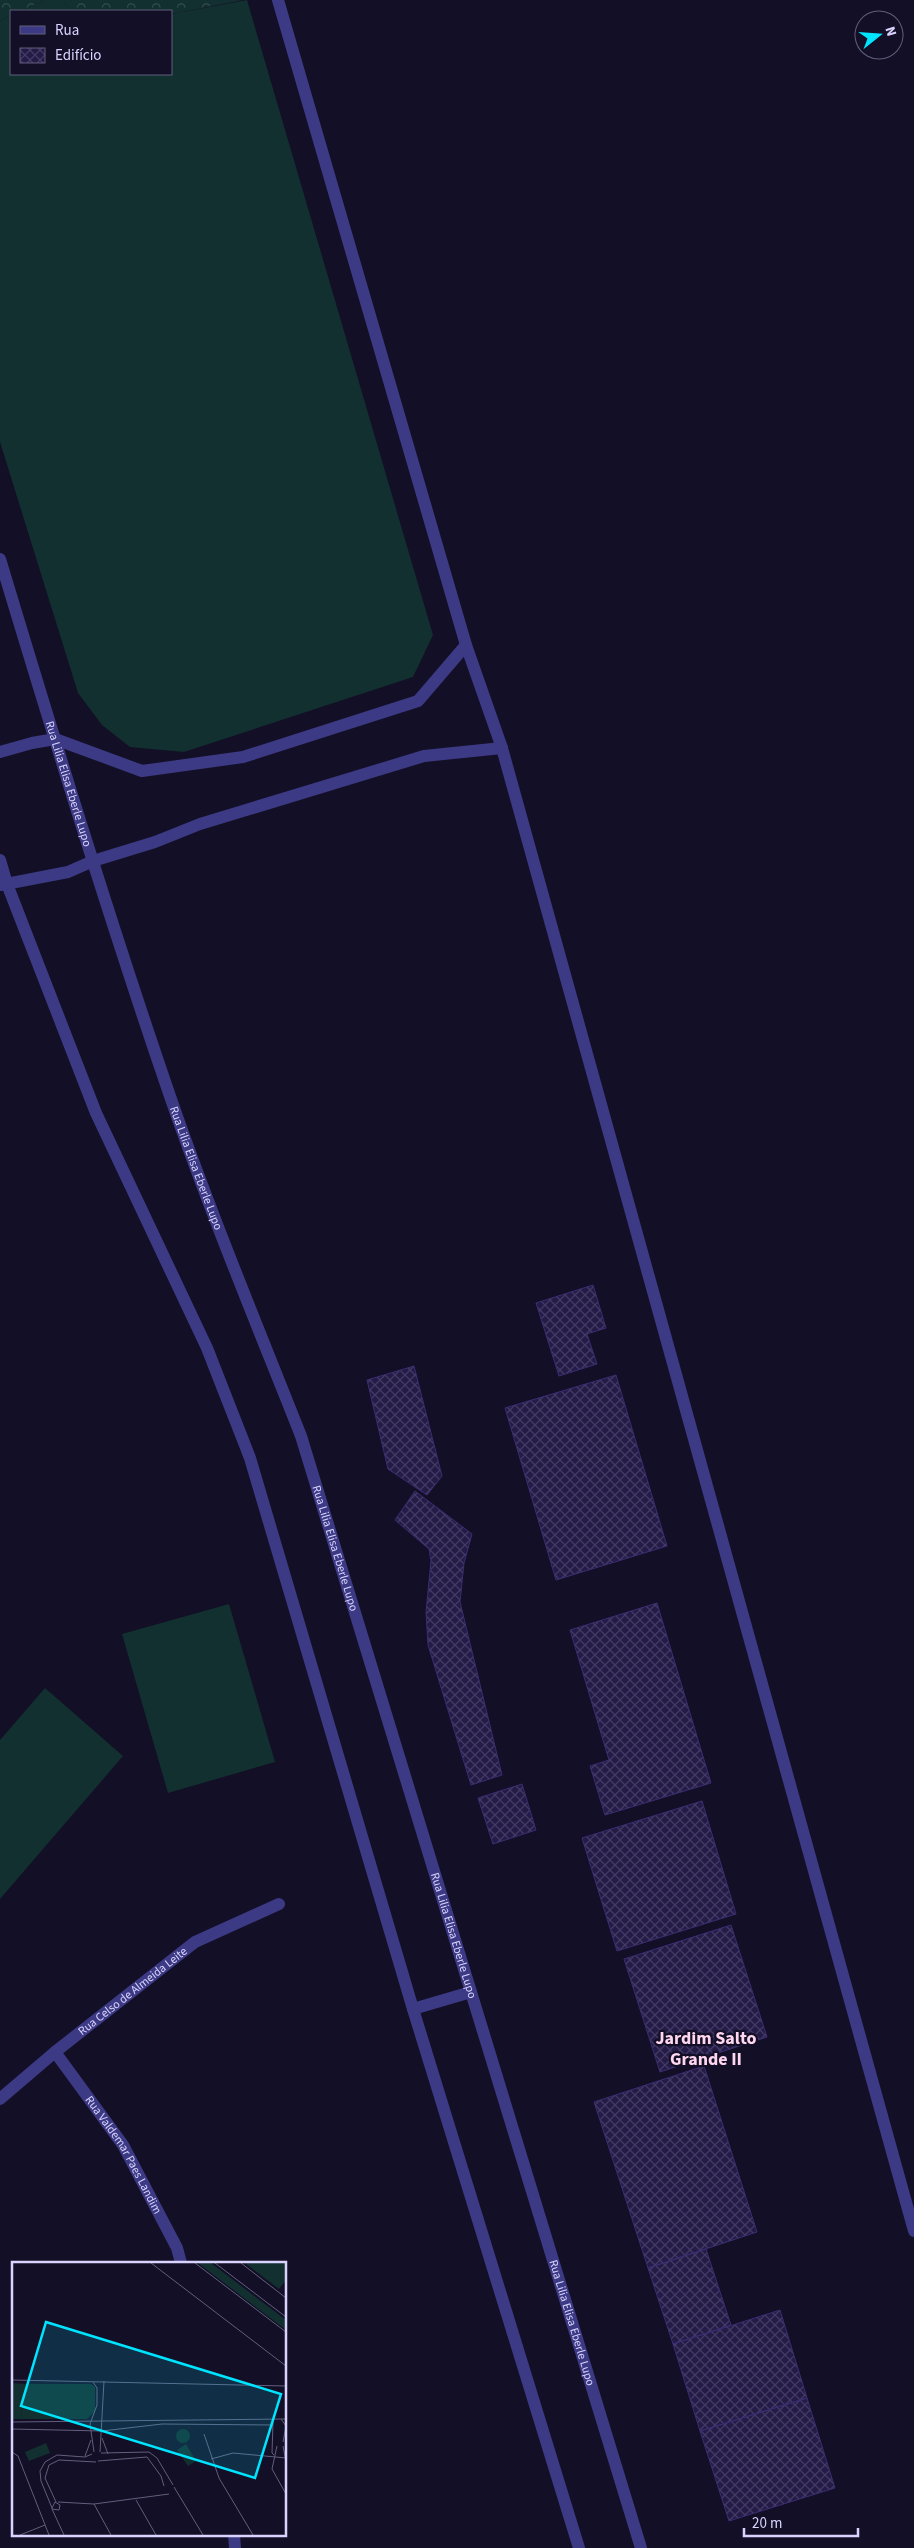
<svg xmlns="http://www.w3.org/2000/svg" width="914" height="2548" viewBox="0 0 914 2548" font-family="'Source Sans 3',sans-serif">
<style>
.grass{fill:#12302f}
.forest{fill:url(#forest-crowns)}
.building{fill:url(#building-cross-hatch);stroke:#3b2d73}
.lines{fill:none;stroke-linecap:round;stroke-linejoin:round}
.minor{stroke:#3d3a85;stroke-width:12}
.tertiary{stroke:#3d3a85;stroke-width:12}
.labels{text-anchor:middle;dominant-baseline:central;stroke-width:4.5;stroke-linejoin:round;paint-order:stroke}
.street-label{font-size:12px;fill:#d9d4ff;stroke:#130f26}
.district-label{font-size:18px;font-weight:bold;fill:#ffd6f0;stroke:#130f26}
.inset-road{fill:none;stroke:#625e7d;stroke-width:1}
.view{fill:#00e5ff;fill-opacity:0.15;stroke:#00e5ff;stroke-width:2.5}
.inset-edge{fill:none;stroke:#d9d4ff;stroke-width:2.5}
</style>
<defs>
<pattern id="forest-crowns" width="20" height="18" patternUnits="userSpaceOnUse" patternTransform="scale(1.25)"><rect width="20" height="18" fill="#12302f"/><path d="M2 6a3 3 0 1 1 6 0M12 15a3 3 0 1 1 6 0" fill="none" stroke="#344d4e"/></pattern>
<pattern id="building-cross-hatch" width="8" height="8" patternUnits="userSpaceOnUse" patternTransform="scale(1.25)"><rect width="8" height="8" fill="#241b47"/><path d="M0 0l8 8M0 8l8-8" fill="none" stroke="#433b63"/></pattern>
</defs>
<rect width="100%" height="100%" fill="#130f26"/>
<path class="grass" d="M 45,0 L 63,0 L 72,11 L 21,11 Z
M 247,0 L 433,635 L 413,677 L 184,752 L 130,747 L 102,725 L 78,693 L 0,442 L 0,21 L 11,15 L 11,74 L 171,74 L 171,14 Z
M 229,1604 L 275,1762 L 168,1793 L 122,1634 Z
M 45,1688 L 123,1756 L 0,1899 L 0,1740 Z"/>
<path class="forest" d="M 0,0 L 45,0 L 21,11 L 11,11 L 11,15 L 0,21 Z
M 63,0 L 243,0 L 171,14 L 171,11 L 72,11 Z"/>
<path class="building" d="M 593,1285 L 606,1328 L 587,1334 L 597,1364 L 559,1376 L 536,1303 Z
M 414,1366 L 442,1476 L 427,1495 L 388,1469 L 367,1380 Z
M 616,1375 L 667,1546 L 556,1580 L 505,1408 Z
M 415,1491 L 472,1534 L 464,1563 L 460,1602 L 502,1775 L 471,1785 L 428,1645 L 426,1612 L 431,1561 L 429,1549 L 395,1520 Z
M 657,1603 L 711,1783 L 605,1815 L 590,1766 L 609,1760 L 570,1630 Z
M 522,1784 L 536,1830 L 493,1844 L 478,1798 Z
M 702,1801 L 736,1914 L 617,1951 L 582,1838 Z
M 731,1925 L 767,2037 L 660,2072 L 624,1959 Z
M 704,2066 L 757,2232 L 648,2268 L 594,2102 Z
M 706,2249 L 731,2325 L 673,2344 L 648,2268 Z
M 780,2310 L 807,2398 L 700,2431 L 673,2344 Z
M 807,2398 L 835,2488 L 729,2521 L 700,2431 Z"/>
<g class="lines">
<g class="minor">
<path d="M 278,0 L 466,645 L 502,748 L 914,2231"/>
<path d="M 0,752 L 32,743 L 55,739 L 142,771 L 243,757 L 418,701 L 466,645"/>
<path d="M 0,885 L 68,872 L 93,861 L 155,842 L 200,824 L 424,756 L 502,748"/>
<path d="M 413,2009 L 471,1992"/>
<path id="s1" d="M 55,2052 L 123,2145 L 177,2248 L 181,2263"/>
<path id="s2" d="M 0,2099 L 55,2052 L 195,1942 L 279,1904"/>
<path d="M 234,2534 L 235,2548"/>
</g>
<g class="tertiary">
<path id="s3" d="M 0,559 C 55,741 110,922 172,1102 C 211,1214 257,1325 301,1436 L 641,2548"/>
<path d="M 0,860 L 7,884 L 96,1113 L 207,1348 L 250,1458 L 413,2009 L 579,2548"/>
</g>
</g>
<g class="labels">
<g class="street-label">
<text stroke="none"><textPath href="#s3" startOffset="235">Rua Lilia Elisa Eberle Lupo</textPath></text>
<text stroke="none"><textPath href="#s3" startOffset="640">Rua Lilia Elisa Eberle Lupo</textPath></text>
<text stroke="none"><textPath href="#s3" startOffset="1045">Rua Lilia Elisa Eberle Lupo</textPath></text>
<text stroke="none"><textPath href="#s3" startOffset="1450">Rua Lilia Elisa Eberle Lupo</textPath></text>
<text stroke="none"><textPath href="#s2" startOffset="171">Rua Celso de Almeida Leite</textPath></text>
<text stroke="none"><textPath href="#s1" startOffset="124">Rua Valdemar Paes Landim</textPath></text>
<text stroke="none"><textPath href="#s3" startOffset="1855">Rua Lilia Elisa Eberle Lupo</textPath></text>
</g>
<g class="district-label">
<text x="706" y="2038">Jardim Salto<tspan x="706" dy="21">Grande II</tspan></text>
</g>
</g>
<g transform="translate(12 2262)">
<rect width="274" height="274" fill="#130f26"/>
<path d="M 186,1 L 199,1 L 274,58 L 274,68 ZM 233,1 L 274,1 L 274,18 L 267,27 ZM 15,122 L 79,122 L 83,125 L 83,149 L 75,157 L 9,157 L 10,139 L 14,137 ZM164 174a7 7 0 1 1 14 0a7 7 0 1 1-14 0ZM 34,181 L 38,191 L 17,199 L 13,190 ZM 174,182 L 184,199 L 176,204 L 165,188 Z" fill="#12302f"/>
<path d="M 0,121 L 15,122 L 14,137 L 10,139 L 9,157 L 0,157 Z" fill="#12302f"/>
<path class="inset-road" d="M 139,1 L 274,104M 183,1 L 274,70M 203,1 L 274,55M 229,1 L 274,36M 0,118 L 274,124M 81,120 L 85,126 L 85,143 L 78,162 L 82,190M 269,157 L 274,164 L 271,180M 0,160 L 274,157M 261,160 L 260,191 L 262,193M 0,167 L 90,169 L 150,162 L 261,163M 192,172 L 207,216 L 241,273M 90,176 L 96,192M 265,184 L 260,207 L 274,232M 271,184 L 274,200M 0,190 L 6,194 L 37,273M 88,190 L 92,119M 89,191 L 137,190 L 145,196 L 161,223M 73,194 L 79,178M 199,197 L 221,191 L 274,196M 86,199 L 135,195 L 149,214 L 152,224M 162,225 L 191,273M 124,238 L 144,273M 44,240 L 33,216 L 37,203 L 47,198 L 84,200M 46,240 L 82,242 L 157,232M 82,242 L 99,273M 40,246 L 43,240 L 48,243 L 47,248 L 40,247 L 40,246 L 29,219 L 28,209 L 33,200 L 45,193 L 73,195 L 80,192M 40,247 L 52,273M 8,273 L 33,263"/>
<path class="view" d="M 34,60 L 269,132 L 243,216 L 9,144 Z"/>
<rect width="274" height="274" class="inset-edge"/>
</g>
<rect x="10" y="10" width="162" height="65" fill="#130f26" stroke="#625e7d"/>
<rect x="20" y="26" width="25" height="8" fill="#3d3a85" stroke="#625e7d"/>
<text x="55" y="35" font-size="15" fill="#d9d4ff">Rua</text>
<rect x="20" y="48" width="25" height="15" fill="url(#building-cross-hatch)" stroke="#625e7d"/>
<text x="55" y="60" font-size="15" fill="#d9d4ff">Edifício</text>
<g transform="translate(879 35) rotate(73)"><circle r="24" fill="#130f26" stroke="#625e7d"/>
<path d="M0-4L9 19L0 12L-9 19Z" fill="#00e5ff"/>
<text y="-8" font-size="14" font-weight="bold" text-anchor="middle" fill="#d9d4ff">N</text>
</g>
<path d="M744 2528v8h114v-8" fill="none" stroke="#d9d4ff" stroke-width="2.5"/>
<text x="752" y="2528" font-size="15" fill="#d9d4ff" stroke="#130f26" stroke-width="4" paint-order="stroke">20 m</text>
</svg>
